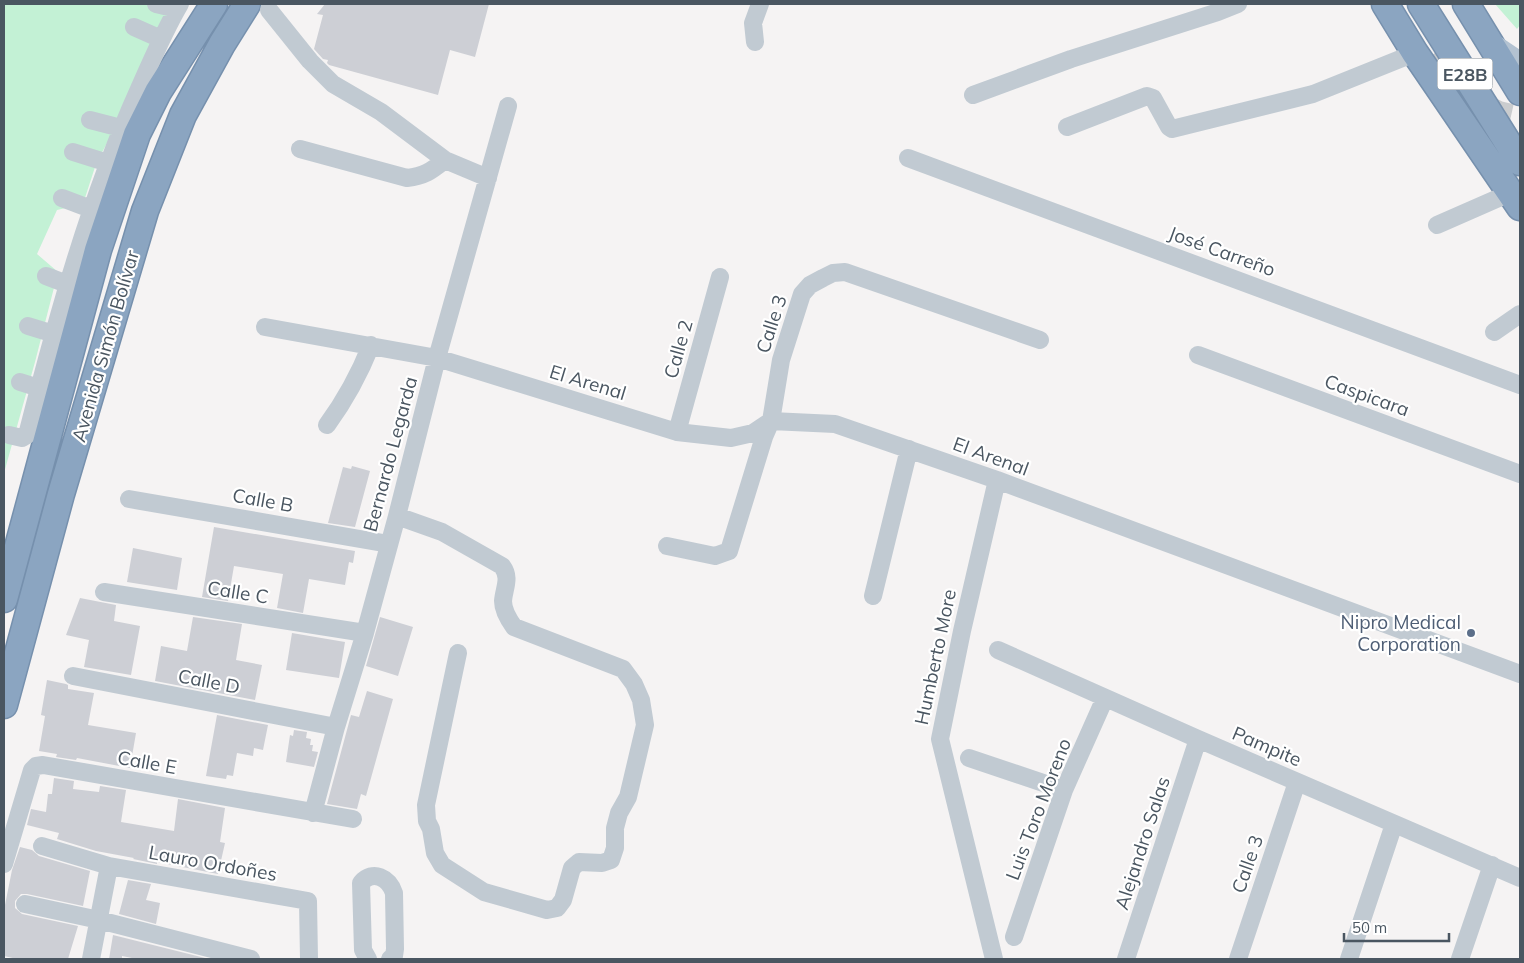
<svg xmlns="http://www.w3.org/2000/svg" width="1524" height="963" viewBox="0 0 1524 963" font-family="Mulish,sans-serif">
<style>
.green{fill:#c3f1d5}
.building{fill:#cdcfd5}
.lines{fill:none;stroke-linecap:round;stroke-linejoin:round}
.highway-tunnel{stroke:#caccce;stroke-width:26;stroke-dasharray:26 13;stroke-linecap:butt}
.highway-casing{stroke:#7690ad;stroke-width:29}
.minor{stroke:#c1cad2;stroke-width:18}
.major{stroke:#b3c2d1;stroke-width:22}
.highway{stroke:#8ba5c1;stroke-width:26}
.service-dot{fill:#5c6f8a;stroke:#fff;stroke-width:2}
.labels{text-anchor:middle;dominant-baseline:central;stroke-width:4.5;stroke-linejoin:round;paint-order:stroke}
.shield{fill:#fff;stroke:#808990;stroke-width:1}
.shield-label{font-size:18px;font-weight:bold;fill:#4a5661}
.street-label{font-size:19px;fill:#4a5661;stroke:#fff}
.service-label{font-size:19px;fill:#4e5e75;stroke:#fff;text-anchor:end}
</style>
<rect width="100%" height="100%" fill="#f5f3f3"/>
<path class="green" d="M 4,4 L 180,4 L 96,164 L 83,204 L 57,210 L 37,254 L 58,272 L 35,362 L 4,473 Z
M 1495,4 L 1520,4 L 1520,25 L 1517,29 Z"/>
<path class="building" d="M 325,4 L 489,4 L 475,57 L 450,50 L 438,95 L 329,65 L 327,63 L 328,60 L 323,59 L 314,49 L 323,15 L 317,14 Z
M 352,466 L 370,471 L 355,527 L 328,523 L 343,467 L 351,469 Z
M 214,527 L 355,551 L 353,563 L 349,562 L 345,585 L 309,579 L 303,613 L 277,608 L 283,574 L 234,566 L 228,601 L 202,597 Z
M 133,548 L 182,558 L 177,590 L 127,582 Z
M 80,598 L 116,605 L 114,621 L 140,626 L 131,675 L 84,667 L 89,640 L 66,635 Z
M 193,617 L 242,624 L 236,660 L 262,665 L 255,700 L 155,681 L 161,646 L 187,651 Z
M 380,617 L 413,627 L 398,676 L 366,666 Z
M 292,633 L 345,642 L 339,678 L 286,670 Z
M 47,680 L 66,684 L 68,685 L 68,689 L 94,693 L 88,725 L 136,733 L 130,768 L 77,758 L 76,760 L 56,757 L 57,754 L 39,751 L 45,716 L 41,715 Z
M 367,691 L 393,699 L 366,796 L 361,794 L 357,809 L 327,804 L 351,715 L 359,717 Z
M 217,715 L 268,725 L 263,750 L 254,748 L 253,756 L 237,753 L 233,776 L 227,775 L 226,779 L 206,776 Z
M 294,730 L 307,732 L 306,738 L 311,739 L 310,745 L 313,745 L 312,751 L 318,752 L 314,767 L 286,762 L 290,735 L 293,736 Z
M 54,778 L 74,781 L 73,789 L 99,792 L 100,786 L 126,790 L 121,822 L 174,831 L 178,799 L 225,808 L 220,842 L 225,843 L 218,874 L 157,862 L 157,864 L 133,859 L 134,858 L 96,851 L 57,839 L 59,833 L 27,825 L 31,809 L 46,812 L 48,794 L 52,794 Z
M 20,847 L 32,850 L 39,856 L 90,871 L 83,906 L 27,894 L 21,894 L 15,901 L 15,908 L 22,914 L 78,926 L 68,959 L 17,959 L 4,956 L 4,910 L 12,870 Z
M 128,880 L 151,884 L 146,900 L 160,903 L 156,924 L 119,914 Z
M 113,935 L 209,959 L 137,959 L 122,956 L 122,959 L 109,959 Z"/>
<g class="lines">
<path class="highway-tunnel" d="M 1431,56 L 1462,96 L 1498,114 L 1520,119"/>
<g class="highway-casing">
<path id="highway" d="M 1385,4 L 1415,53 L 1520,207
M 1421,4 L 1520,162
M 1466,4 L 1520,92
M 4,599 L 98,250 L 137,134 L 158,92 L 214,4
M 4,705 L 61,494 L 145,211 L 183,115 L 222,44 L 247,4"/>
</g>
<path class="minor" d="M 156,4 L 177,9
M 269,10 L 310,61 L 333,84 L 381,112 L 445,160 L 488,178
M 134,27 L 161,39
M 755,42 L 753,23 L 760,4
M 973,95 L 1071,59 L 1218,12 L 1238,4
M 90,120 L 121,128
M 1067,127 L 1147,96 L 1153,98 L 1169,127 L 1172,129 L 1313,94 L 1415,53
M 300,149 L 407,178 C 425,176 431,171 445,160
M 73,152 L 108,163
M 908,158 L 1520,385
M 62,198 L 91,209
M 1437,225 L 1510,193
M 46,276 L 67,284
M 28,326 L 54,334
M 265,327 L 437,358 L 677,432 L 731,438 L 753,433 L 771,421 L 835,424 L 997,480 L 1520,674
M 1494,332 L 1520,314
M 1198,355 L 1520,474
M 20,382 L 39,388
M 327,425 C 346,399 359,375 371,345
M 677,432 L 720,277
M 9,435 L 22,438 L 27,435 C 57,318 89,200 139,89 C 152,60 164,31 180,4
M 129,499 L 389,544
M 397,516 L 442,532 L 502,566 C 511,578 504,588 503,601 C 503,611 509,620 514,627 L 623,669 L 634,684 L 641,700 L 645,725 L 628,797 L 619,813 L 615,828 L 615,848 L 611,860 L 602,863 L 579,862 L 572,868 L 563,900 L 557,908 L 547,910 L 484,892 L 442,865 L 435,853 L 431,829 L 427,821 L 426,805 L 458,653
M 667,546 L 715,556 L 729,551 L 764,437 L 771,421 L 781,360 L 802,294 L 810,285 L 823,278 L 833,273 L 845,272 L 1040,340
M 104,592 L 365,633
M 873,596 L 909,449
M 998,650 L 1198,739 L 1520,878
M 73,676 L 336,727
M 969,758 L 1064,790
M 313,813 L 336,727 L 365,633 L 397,516 L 437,358 L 508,106
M 42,846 L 109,866 L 308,901 L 309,959
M 4,864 L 32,770 L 36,766 L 43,765 L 353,819
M 25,904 L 99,920 L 251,959
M 1014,937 L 1064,790 L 1105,698
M 91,959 L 109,866
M 368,959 L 363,950 L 361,883 C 373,869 389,878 394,893 L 395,949 L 394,956 L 390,959
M 994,959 L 940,739 L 962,631 L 997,480
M 1126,959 L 1198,739
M 1238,959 L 1297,782
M 1349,959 L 1394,824
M 1460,959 L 1492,865"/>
<path class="major" d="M 1490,43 L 1520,63"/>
<use href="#highway" class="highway"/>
</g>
<circle class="service-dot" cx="1471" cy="633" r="5"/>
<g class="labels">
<rect class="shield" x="1437.5" y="58.5" width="55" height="31" rx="4"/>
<g class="shield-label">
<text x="1465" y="74">E28B</text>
</g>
<g class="street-label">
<text transform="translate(1222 251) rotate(20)">José Carreño</text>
<text transform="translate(771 324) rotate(-72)">Calle 3</text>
<text transform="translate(105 346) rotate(-74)">Avenida Simón Bolívar</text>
<text transform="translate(678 349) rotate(-74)">Calle 2</text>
<text transform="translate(588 382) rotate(17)">El Arenal</text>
<text transform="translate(1367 395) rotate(20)">Caspicara</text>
<text transform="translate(390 454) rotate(-75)">Bernardo Legarda</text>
<text transform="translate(991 456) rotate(20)">El Arenal</text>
<text transform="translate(263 500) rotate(10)">Calle B</text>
<text transform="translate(238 592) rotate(9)">Calle C</text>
<text transform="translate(935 657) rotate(-78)">Humberto More</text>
<text transform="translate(209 681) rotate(11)">Calle D</text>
<text transform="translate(1267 746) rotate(23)">Pampite</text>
<text transform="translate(147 762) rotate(10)">Calle E</text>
<text transform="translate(1038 809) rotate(-69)">Luis Toro Moreno</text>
<text transform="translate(1142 843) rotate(-72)">Alejandro Salas</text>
<text transform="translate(213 863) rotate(10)">Lauro Ordoñes</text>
<text transform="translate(1247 864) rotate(-71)">Calle 3</text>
</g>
<g class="service-label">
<text x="1461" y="622">Nipro Medical<tspan x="1461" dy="22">Corporation</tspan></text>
</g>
</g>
<rect width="1524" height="963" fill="none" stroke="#4a5661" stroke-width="10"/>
<path d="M1344 933v8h105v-8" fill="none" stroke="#4a5661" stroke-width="2.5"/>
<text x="1352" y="933" font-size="15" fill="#4a5661" stroke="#ffffff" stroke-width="4" paint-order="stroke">50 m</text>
</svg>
